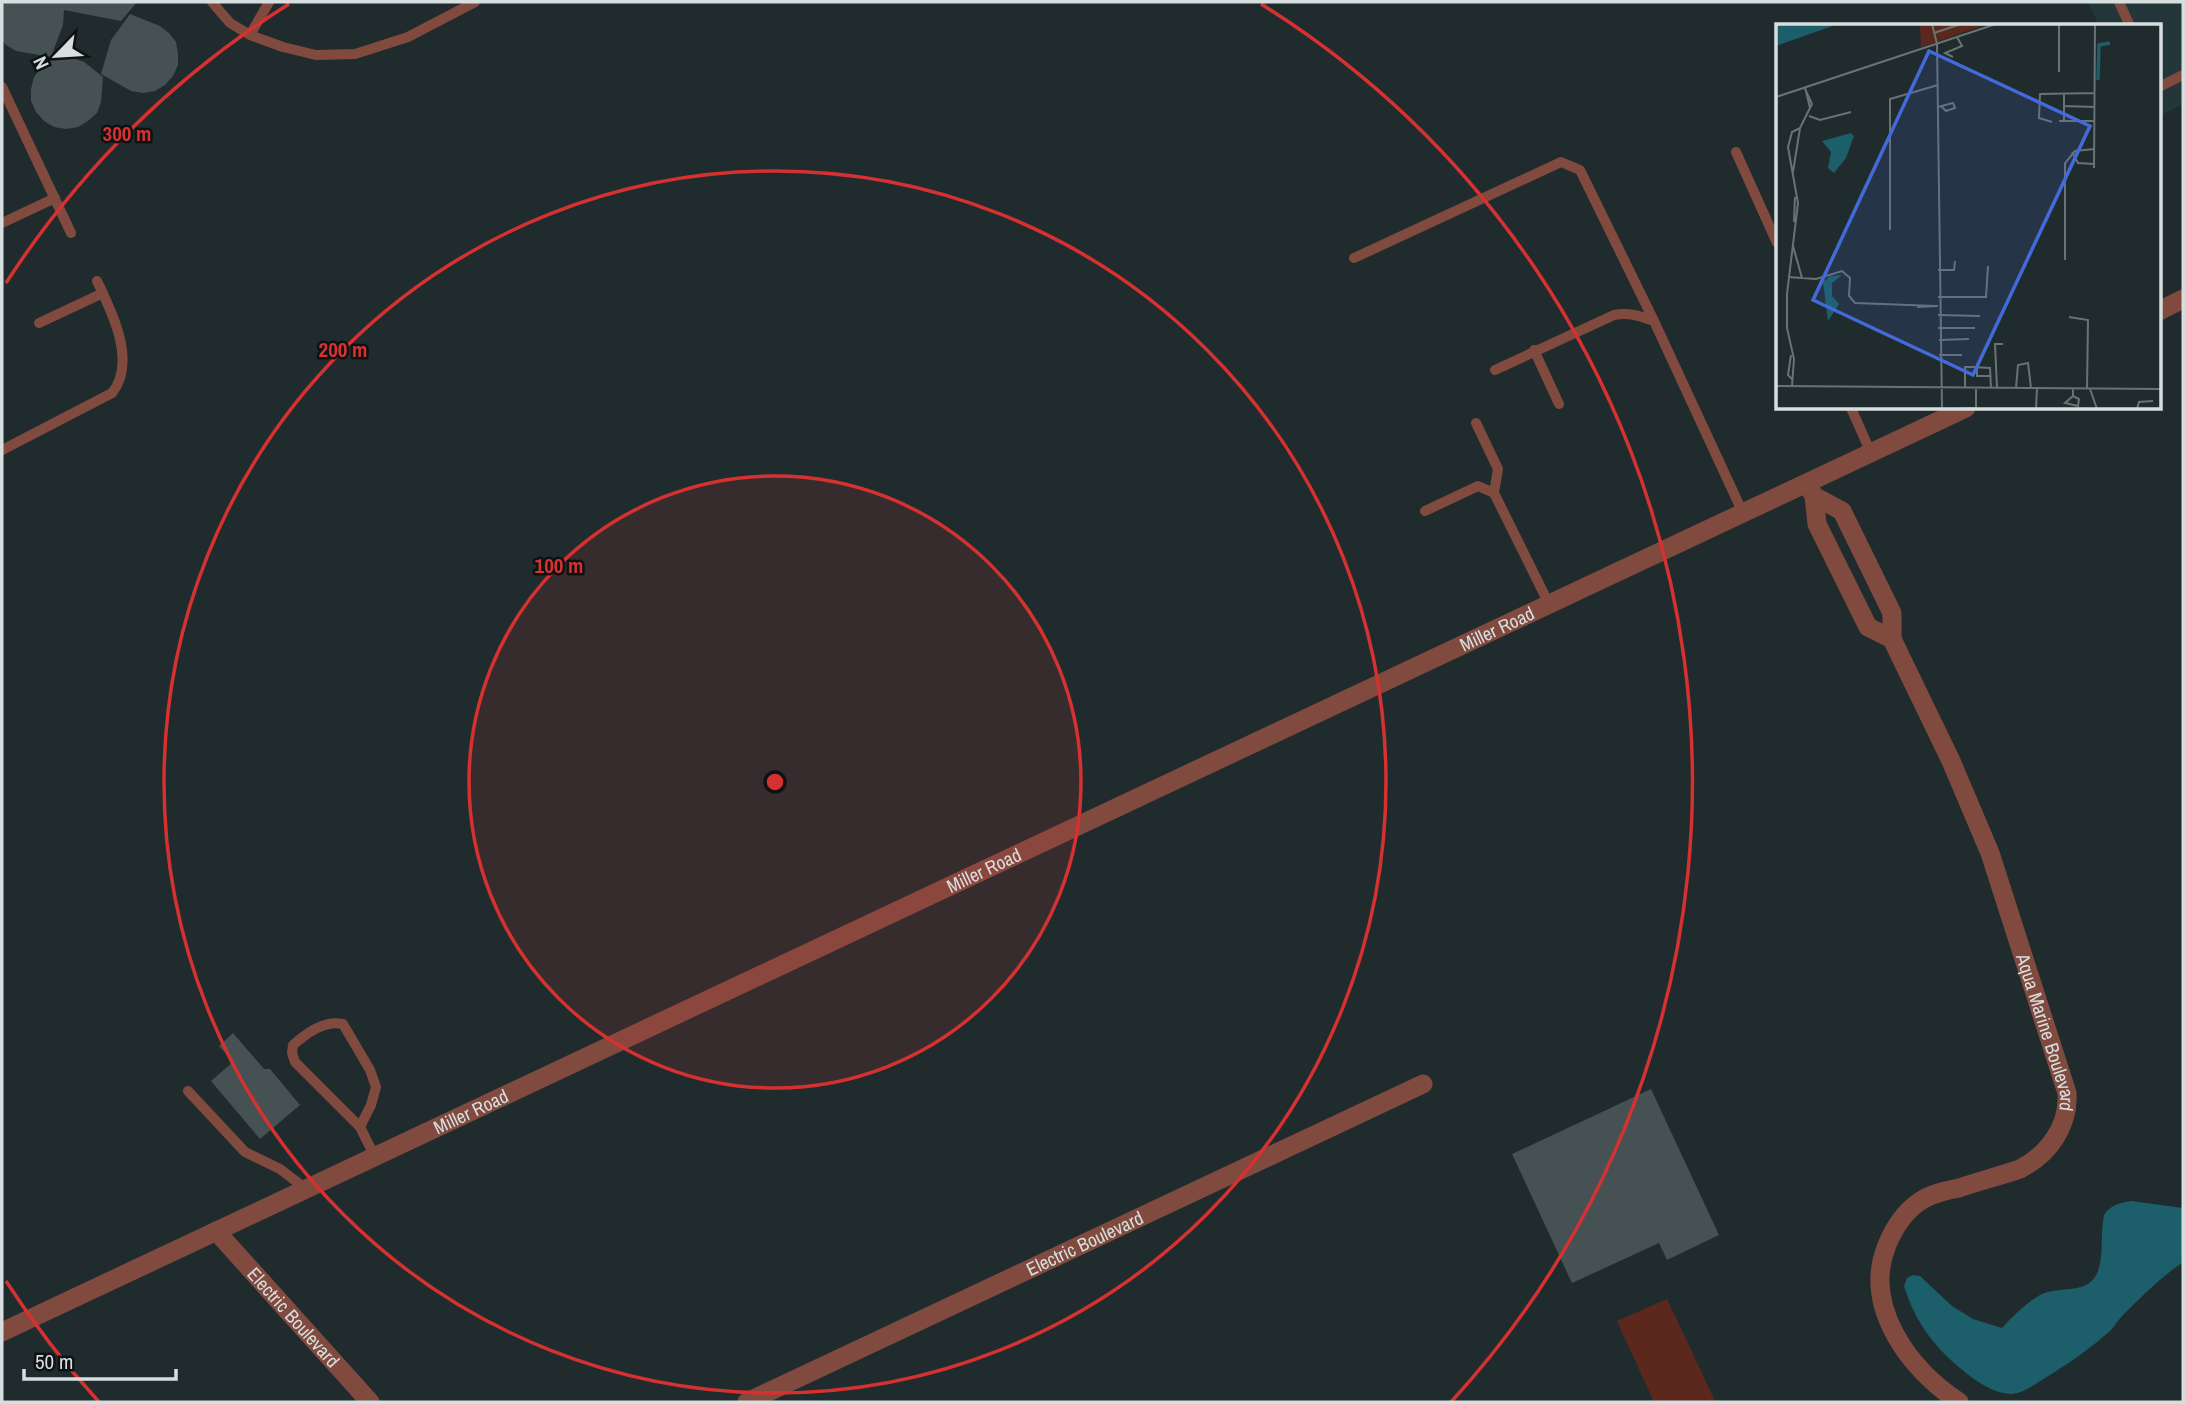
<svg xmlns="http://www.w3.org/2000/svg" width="2185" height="1404" viewBox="0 0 2185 1404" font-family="'Archivo Narrow',sans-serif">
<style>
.built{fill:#233639}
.green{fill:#5c281e}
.water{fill:#1c5e69}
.building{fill:#455153}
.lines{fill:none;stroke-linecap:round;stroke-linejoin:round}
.service{stroke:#814a3f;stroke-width:10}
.minor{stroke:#814a3f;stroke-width:19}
.tertiary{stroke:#814a3f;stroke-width:19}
.ring{fill:none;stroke:#d63131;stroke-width:3.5}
.labels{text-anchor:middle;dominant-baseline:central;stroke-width:5;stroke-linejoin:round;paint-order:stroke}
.street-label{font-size:19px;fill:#d7dedf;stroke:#0e1213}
.inset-river{fill:none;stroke:#1c5e69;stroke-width:3.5}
.inset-road{fill:none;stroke:#697374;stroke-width:2}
.view{fill:#426bd9;fill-opacity:0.15;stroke:#426bd9;stroke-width:3.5}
.inset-edge{fill:none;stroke:#d7dedf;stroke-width:3.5}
.centre{fill:#d63131;stroke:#0e1213;stroke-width:3.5}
.ring-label{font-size:21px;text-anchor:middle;font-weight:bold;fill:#d63131;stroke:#0e1213;stroke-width:5;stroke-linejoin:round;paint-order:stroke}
</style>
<rect width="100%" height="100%" fill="#202b2d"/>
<path class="built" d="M 2088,2 L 2183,2 L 2183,104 L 2159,116 L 2159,26 L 2099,26 Z"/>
<path class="green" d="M 1667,1299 L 1715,1401 L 1654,1402 L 1617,1321 Z"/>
<path class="water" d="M 2131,1201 L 2183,1208 L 2183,1262 C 2161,1277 2142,1296 2123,1315 C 2118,1320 2115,1326 2110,1331 C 2090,1349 2068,1364 2045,1378 C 2035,1384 2024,1393 2012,1394 C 1993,1394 1973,1379 1960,1368 C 1933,1346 1914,1319 1904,1286 L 1907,1278 L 1913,1275 L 1920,1276 L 1952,1306 L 1973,1319 L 2002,1328 C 2014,1315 2025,1304 2040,1295 C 2059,1285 2089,1296 2098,1271 C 2104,1254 2100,1233 2104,1215 C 2110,1205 2119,1203 2131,1201 Z"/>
<path class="building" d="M 2,2 L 137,2 L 121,21 L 64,10 L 63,25 L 51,57 L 16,51 L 6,45 L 2,40 Z
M 130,14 L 160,26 L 169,33 L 176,42 L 178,54 L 178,65 L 173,76 L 165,85 L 155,91 L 143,93 L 131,91 L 101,74 L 111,40 Z
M 48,58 L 73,58 L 84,62 L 103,77 L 101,102 L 97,113 L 88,121 L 78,127 L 66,129 L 54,127 L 44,121 L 36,112 L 31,101 L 31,89 L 34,77 Z
M 233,1033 L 264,1069 L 270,1069 L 300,1105 L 260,1139 L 211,1081 L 233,1062 L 219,1046 Z
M 1651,1089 L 1719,1235 L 1667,1260 L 1659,1243 L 1572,1283 L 1512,1154 Z"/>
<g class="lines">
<path class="service" d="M 212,2 L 230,23 L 250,35 L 283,47 L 316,55 L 355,54 L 408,37 L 475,2
M 2119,2 L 2130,26
M 250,35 L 269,2
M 2,87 L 71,233
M 2159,87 L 2183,75
M 1736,152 L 1777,243
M 2,223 L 55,198
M 1354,258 L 1561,162 L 1580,170 L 1654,321 L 1743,513
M 39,323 L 103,293
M 1534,350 L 1559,404
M 1495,370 L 1614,315 C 1629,312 1640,316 1654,321
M 1851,408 L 1871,453
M 1476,423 L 1498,469 L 1494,493
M 2,450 L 112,393 C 137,362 112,312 97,281
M 1425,511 L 1478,486 L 1494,493 L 1549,604
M 188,1091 L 245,1152 L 280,1169 L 306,1189
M 360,1127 L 371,1105 L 376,1087 L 370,1070 L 343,1024 C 324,1020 307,1033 293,1045 L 292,1053 L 295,1062 L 360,1127 L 375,1157"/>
<g class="minor">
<path d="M 1810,489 L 1814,496 L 1817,524 L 1868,627 L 1892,639"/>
<path id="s1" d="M 1814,496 L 1842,511 L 1892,613 L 1892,639 L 1951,761 L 1990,853 L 2067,1093 C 2069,1126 2049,1154 2020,1169 C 2000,1176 1979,1181 1959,1188 C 1945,1191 1930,1194 1919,1202 C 1903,1213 1894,1228 1887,1245 C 1862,1306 1909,1369 1959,1402"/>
<path id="s2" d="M 216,1231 L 370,1402"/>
<path id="s3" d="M 747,1402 L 1423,1084"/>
</g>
<g class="tertiary">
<path d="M 2159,311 L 2183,299"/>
<path id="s4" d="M 2,1332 L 1966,408"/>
</g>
</g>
<circle cx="775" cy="782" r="306" fill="#d63131" fill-opacity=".12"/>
<g class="ring">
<circle cx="775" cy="782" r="306"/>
<circle cx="775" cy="782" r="611"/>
<path d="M99 1402A917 917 0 0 1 6 1281M6 283A917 917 0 0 1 289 4M1261 4A917 917 0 0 1 1451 1402"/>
</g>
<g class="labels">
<g class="street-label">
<text stroke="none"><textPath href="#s4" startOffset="1652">Miller Road</textPath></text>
<text stroke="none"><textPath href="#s4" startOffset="1085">Miller Road</textPath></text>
<text stroke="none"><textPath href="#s1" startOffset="595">Aqua Marine Boulevard</textPath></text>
<text stroke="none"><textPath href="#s4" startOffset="518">Miller Road</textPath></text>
<text stroke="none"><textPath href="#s3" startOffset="373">Electric Boulevard</textPath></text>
<text stroke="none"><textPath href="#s2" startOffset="116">Electric Boulevard</textPath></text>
</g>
</g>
<g transform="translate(1776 24)">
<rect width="385" height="385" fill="#202b2d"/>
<path d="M 144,0 L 212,0 L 145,23 Z" fill="#5c281e"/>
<path d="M 0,0 L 62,0 L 0,22 ZM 75,109 L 78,112 L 70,134 L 58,149 L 52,144 L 55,128 L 46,117 ZM 66,251 L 56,259 L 56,272 L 63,280 L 52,297 L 47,258 L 54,252 Z" fill="#1c5e69"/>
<path class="inset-river" d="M 322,56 L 323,21 L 334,19"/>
<path class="inset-road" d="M 156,0 L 161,20 L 166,385M 158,9 L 185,0M 177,33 L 169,29 L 186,22 L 181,13M 283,48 L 283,0M 29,63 L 34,84M 288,69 L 288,97M 0,73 L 220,0M 288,82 L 319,83M 162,83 L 177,79 L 179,84 L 170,87 L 166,83M 33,92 L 44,96 L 75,88M 283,97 L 319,97M 276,98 L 263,94 L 264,70 L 319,69M 24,104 L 36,80 L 29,65M 296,128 L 302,139 L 318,140M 318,144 L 319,0M 18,198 L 19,173M 114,206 L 114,75 L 162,61M 17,222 L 26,254M 289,236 L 289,139 L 299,127 L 318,125M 162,246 L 178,246 L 179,237M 12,253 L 40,255 L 66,247 L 74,254 L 73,272 L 79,279 L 160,282M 162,273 L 210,273 L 212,242M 141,283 L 162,282M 162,291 L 204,292M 293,293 L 312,296 L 311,365M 162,304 L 199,304M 163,316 L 193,315M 15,331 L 12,351 L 16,355M 163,331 L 186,331M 201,343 L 201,352 L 214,352M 0,362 L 385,365M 16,362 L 18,335 L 11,304 L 11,270 L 22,179 L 12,123 L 16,108 L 24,104 L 17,148M 189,364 L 189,343 L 197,343 L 214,344 L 215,364M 221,364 L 219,320 L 227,320M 240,364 L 242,341 L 252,339 L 255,364M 314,365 L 321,385M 297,372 L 303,375 L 302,382 L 289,379 L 297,372 L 297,365M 175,385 L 200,384 L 200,364M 260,385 L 261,364M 361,385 L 363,378 L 377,377"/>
<path class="view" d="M 153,27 L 314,102 L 197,351 L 37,276 Z"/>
<rect width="385" height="385" class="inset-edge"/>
</g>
<circle cx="775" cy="782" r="10" class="centre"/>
<g class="ring-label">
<text x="127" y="141">300 m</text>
<text x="343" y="357">200 m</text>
<text x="559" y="573">100 m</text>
</g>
<rect width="2185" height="1404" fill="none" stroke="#d7dedf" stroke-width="7"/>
<g transform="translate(56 56) rotate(245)" stroke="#0e1213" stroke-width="5" paint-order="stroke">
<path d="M0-5L12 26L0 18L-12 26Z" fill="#d7dedf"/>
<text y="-10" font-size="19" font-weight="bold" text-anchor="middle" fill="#d7dedf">N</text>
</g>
<path d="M24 1369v10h152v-10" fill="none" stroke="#d7dedf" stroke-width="3.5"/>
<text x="35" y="1369" font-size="21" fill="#d7dedf" stroke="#0e1213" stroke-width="5" paint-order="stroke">50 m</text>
</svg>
